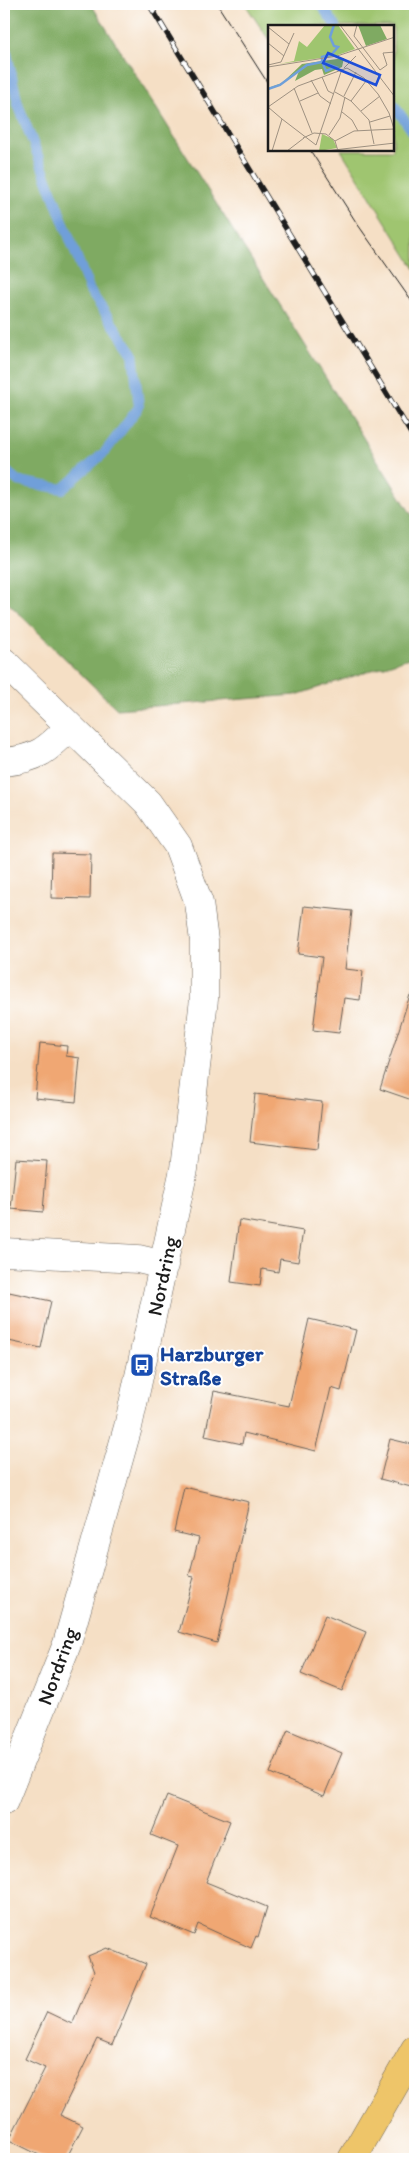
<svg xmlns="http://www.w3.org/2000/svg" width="419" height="2163" viewBox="0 0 419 2163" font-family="Itim,sans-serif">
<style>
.green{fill:#9fc56f;stroke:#5e7046}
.forest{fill:#7faa62;stroke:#4e633f}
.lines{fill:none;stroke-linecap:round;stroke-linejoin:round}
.stream{stroke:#6f9fd9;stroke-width:10}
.building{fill:#f0a773}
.minor-casing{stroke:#686057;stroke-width:29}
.highway-casing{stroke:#686057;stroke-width:29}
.minor{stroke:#fff;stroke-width:28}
.highway{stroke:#eec569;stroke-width:28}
.tram{stroke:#1c1c1c;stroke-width:1}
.rail-casing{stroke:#1c1c1c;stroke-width:5.5}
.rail{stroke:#fff;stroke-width:4;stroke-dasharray:11;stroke-linecap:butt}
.labels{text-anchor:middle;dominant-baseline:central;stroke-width:4;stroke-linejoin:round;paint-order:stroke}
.street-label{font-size:21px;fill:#1c1c1c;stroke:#fff}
.transit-label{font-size:21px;font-weight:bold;fill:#164399;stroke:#fff;text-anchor:start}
.inset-river{fill:none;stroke:#6f9fd9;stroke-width:2.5}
.inset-road{fill:none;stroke:#9e9181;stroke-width:1}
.view{fill:#1d4ed8;fill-opacity:0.15;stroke:#1d4ed8;stroke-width:2.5}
.inset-edge{fill:none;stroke:#1c1c1c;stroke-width:2.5}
</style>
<rect width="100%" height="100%" fill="#fff"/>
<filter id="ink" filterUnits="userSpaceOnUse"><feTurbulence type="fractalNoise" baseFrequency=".02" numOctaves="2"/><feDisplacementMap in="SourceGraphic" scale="10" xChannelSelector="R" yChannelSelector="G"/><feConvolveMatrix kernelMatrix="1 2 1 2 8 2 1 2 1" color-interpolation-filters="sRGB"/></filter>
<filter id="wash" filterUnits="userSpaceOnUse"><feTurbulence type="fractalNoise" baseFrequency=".0096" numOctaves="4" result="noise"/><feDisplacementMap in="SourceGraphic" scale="20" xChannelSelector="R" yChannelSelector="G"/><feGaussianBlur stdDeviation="1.12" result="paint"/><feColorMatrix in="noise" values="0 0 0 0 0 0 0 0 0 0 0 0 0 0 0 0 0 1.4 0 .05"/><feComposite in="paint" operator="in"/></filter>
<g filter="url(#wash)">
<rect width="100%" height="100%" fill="#f5dfc5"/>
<path class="green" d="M 245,4 L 415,4 L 415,269 L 341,150 L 393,150 L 393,26 L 269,26 L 269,40 Z"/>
<path class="forest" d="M 4,4 L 91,4 L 415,520 L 415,656 L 296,695 L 117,709 L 4,599 Z"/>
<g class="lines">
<path class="stream" d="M 320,4 L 336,26
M 4,40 L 18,104 L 90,291 L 133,353 L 139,407 L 105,452 L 63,489 L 18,481 L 4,469
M 393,104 L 415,135"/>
</g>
<g id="blocks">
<path class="building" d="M 52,853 L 91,854 L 90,899 L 51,898 Z
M 304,906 L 352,911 L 345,969 L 363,971 L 360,1000 L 344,998 L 339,1033 L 313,1030 L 322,957 L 298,954 Z
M 410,995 L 415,996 L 415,1101 L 380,1089 Z
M 40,1043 L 67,1046 L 66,1056 L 80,1058 L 76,1102 L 35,1098 Z
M 255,1094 L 322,1102 L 317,1150 L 250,1142 Z
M 16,1159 L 47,1161 L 43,1212 L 11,1209 Z
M 239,1220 L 303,1231 L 298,1262 L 280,1259 L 278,1272 L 262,1269 L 260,1286 L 231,1282 Z
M 9,1292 L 51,1301 L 41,1348 L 4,1340 L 4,1317 Z
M 309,1319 L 356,1330 L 341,1391 L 331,1388 L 316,1451 L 244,1433 L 242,1444 L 205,1436 L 214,1391 L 289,1406 Z
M 390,1439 L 415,1445 L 415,1488 L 380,1479 Z
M 184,1487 L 249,1502 L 217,1643 L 179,1632 L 194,1577 L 189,1576 L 199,1538 L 174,1532 Z
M 325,1615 L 366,1632 L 342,1691 L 301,1674 Z
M 288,1730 L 342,1753 L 324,1796 L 270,1773 Z
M 167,1796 L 230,1821 L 206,1882 L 267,1907 L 258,1937 L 256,1936 L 251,1948 L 198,1924 L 194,1935 L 150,1917 L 178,1846 L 151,1835 Z
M 107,1948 L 146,1964 L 112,2045 L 97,2039 L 60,2115 L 83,2126 L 66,2159 L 47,2159 L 9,2140 L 45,2068 L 25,2059 L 47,2012 L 72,2024 L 94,1972 L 88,1956 Z"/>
</g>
</g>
<g filter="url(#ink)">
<use href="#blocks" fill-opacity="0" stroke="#686057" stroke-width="1"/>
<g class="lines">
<g class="minor-casing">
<path id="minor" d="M 4,662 L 148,803 L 178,846 L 199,903 L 204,941 L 204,999 L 184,1169 L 128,1427 L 67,1644 L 4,1801
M 4,762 C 37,759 47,750 69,728
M 4,1252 L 138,1259 L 164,1265"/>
</g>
<g class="highway-casing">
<path id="highway" d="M 352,2159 L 415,2049"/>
</g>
<use href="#minor" class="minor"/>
<use href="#highway" class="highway"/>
<path class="tram" d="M 217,4 L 269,85
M 310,150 L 356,222 L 415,306"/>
<g class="rail-casing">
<path id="rail" d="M 149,4 L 415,440"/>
</g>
<use href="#rail" class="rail"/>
</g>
</g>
<defs>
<g id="bus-square" transform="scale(1.25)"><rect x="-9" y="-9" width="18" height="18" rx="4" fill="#1a4fb4" stroke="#fff"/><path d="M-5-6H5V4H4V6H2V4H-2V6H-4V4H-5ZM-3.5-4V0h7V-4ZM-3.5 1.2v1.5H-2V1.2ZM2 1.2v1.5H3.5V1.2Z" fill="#fff"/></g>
</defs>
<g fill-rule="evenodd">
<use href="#bus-square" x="142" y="1365"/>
</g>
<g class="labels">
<g class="street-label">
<text transform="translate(162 1276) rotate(-78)">Nordring</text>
<text transform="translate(57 1666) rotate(-70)">Nordring</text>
</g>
<g class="transit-label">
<text x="160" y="1353">Harzburger<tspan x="160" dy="24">Straße</tspan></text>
</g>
</g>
<g transform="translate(268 25)">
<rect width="126" height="126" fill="#f5dfc5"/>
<path d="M 57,0 L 70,0 L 87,24 L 67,31 L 11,39 L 26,36 L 31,16 L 39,22 ZM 54,109 L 65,114 L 69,123 L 51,126 Z" fill="#9fc56f"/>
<path d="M 90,0 L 112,0 L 119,14 L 98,21 ZM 76,33 L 74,42 L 56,50 L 54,44 L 47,45 L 27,56 L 31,46 L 12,60 L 0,63 L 14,58 L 34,39 Z" fill="#7faa62"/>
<path class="inset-river" d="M 55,39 L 58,46 L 68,42 L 56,38M 0,64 L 12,60 L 39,40 L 54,37 L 54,32 L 64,29 L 70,22 L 66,21 L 62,12 L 66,0"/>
<path class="inset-road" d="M 72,0 L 127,72M 89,0 L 86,11 L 112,45 L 119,40 L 115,28 L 127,27M 0,2 L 21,19M 0,18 L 16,31M 0,40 L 13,37 L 26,8M 0,42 L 69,31 L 127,12M 76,43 L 88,31M 54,52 L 60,66 L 66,69M 43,55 L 52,71 L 63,79M 26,63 L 44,108M 67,67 L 83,76 L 101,95 L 106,119M 76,71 L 88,47M 32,76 L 50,68M 83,76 L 98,56M 0,82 L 30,61 L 79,43 L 96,53 L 110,69 L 121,88 L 127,107M 0,82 L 14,94 L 4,126M 93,86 L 112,71M 74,87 L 84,95 L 90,106M 14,94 L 48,120M 102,97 L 122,91M 61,110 L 72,93 L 77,72M 35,113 L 46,108 L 58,109 L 67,116 L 70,126M 67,116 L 86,106 L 126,104M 48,120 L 74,44M 19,126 L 36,113M 57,126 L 127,118"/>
<path class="view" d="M 60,28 L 112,50 L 108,60 L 55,38 Z"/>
<rect width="126" height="126" class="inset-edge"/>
</g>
<rect width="419" height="2163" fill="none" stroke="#fff" stroke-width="20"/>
</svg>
